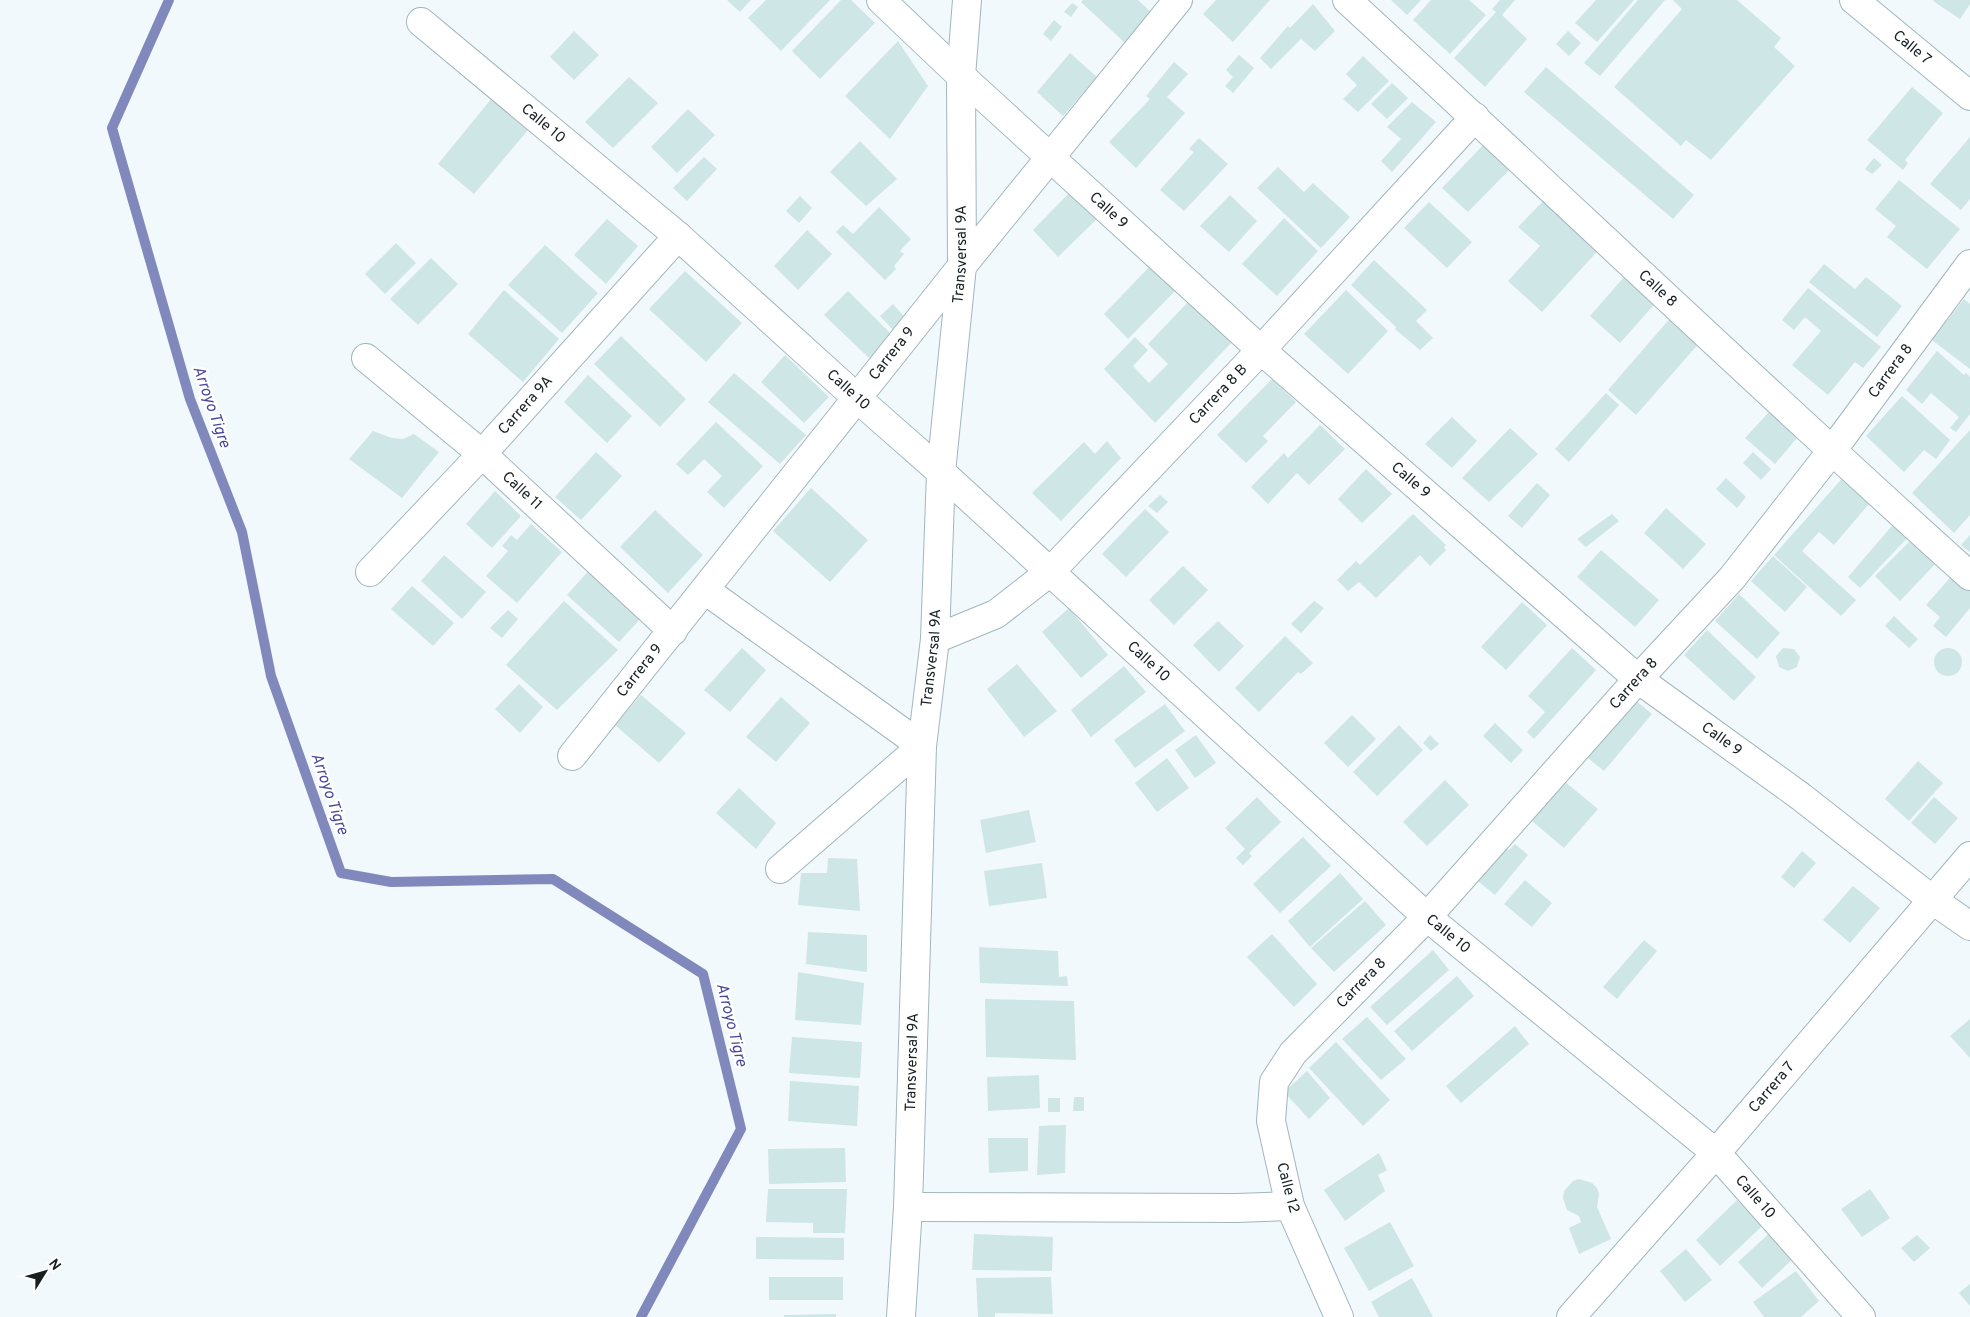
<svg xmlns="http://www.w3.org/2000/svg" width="1970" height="1317" viewBox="0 0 1970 1317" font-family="Overpass,sans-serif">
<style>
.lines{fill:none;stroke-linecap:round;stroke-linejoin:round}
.stream{stroke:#8188bc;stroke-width:10}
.building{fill:#cee6e5}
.minor-casing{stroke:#a1b6bd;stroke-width:30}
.secondary-casing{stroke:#a1b6bd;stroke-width:30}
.minor{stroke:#fff;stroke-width:28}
.secondary{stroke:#fff;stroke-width:28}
.labels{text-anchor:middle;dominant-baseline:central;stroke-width:5;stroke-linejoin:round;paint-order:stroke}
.street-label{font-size:15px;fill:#171f21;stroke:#fff}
.water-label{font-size:16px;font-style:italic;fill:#48479b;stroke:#fff}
</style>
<rect width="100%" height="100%" fill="#f1f9fd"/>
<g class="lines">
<path class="stream" d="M 169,0 L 112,128 L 190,399 L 242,532 L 271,676 L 341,873 L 391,882 L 553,879 L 703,974 L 741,1129 L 641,1317"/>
</g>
<path class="building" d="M 727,0 L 751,0 L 740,12 Z
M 766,0 L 830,0 L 781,51 L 748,18 Z
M 841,0 L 851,0 L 875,23 L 820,79 L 792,51 Z
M 1083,0 L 1138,0 L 1153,14 L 1125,43 L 1081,2 Z
M 1216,0 L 1270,0 L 1233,42 L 1203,14 Z
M 1391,0 L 1421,0 L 1407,15 Z
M 1431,0 L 1469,0 L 1486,15 L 1450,54 L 1413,20 Z
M 1500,0 L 1515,0 L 1502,15 L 1527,39 L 1485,87 L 1454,58 L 1496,12 L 1492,9 Z
M 1596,0 L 1634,0 L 1597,42 L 1575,23 Z
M 1638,0 L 1665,0 L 1600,76 L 1584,63 Z
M 1673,0 L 1737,0 L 1781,38 L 1774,47 L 1795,66 L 1711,160 L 1686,140 L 1681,146 L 1614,87 L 1682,9 Z
M 1934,0 L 1970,0 L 1970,4 L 1960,19 L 1933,1 Z
M 1072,3 L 1078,7 L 1071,17 L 1064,12 Z
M 1313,4 L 1335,31 L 1315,51 L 1301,39 L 1271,69 L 1260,58 L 1288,26 L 1290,28 Z
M 1054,20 L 1062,27 L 1051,41 L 1043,34 Z
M 574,31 L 599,55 L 574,80 L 550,57 Z
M 1568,31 L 1581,43 L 1569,56 L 1556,44 Z
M 898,41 L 928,86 L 890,139 L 845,96 Z
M 1070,53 L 1097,77 L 1063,116 L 1037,92 Z
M 1239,55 L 1254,68 L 1233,93 L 1225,86 L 1233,77 L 1226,70 Z
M 1363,56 L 1389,81 L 1358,112 L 1343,99 L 1357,85 L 1346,74 Z
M 1174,62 L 1188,74 L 1167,97 L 1185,113 L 1136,168 L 1109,142 L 1150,99 L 1146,96 Z
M 1546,67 L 1694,195 L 1673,219 L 1524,92 Z
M 629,77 L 658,103 L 613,148 L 585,122 Z
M 1392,83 L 1408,98 L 1387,119 L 1371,104 Z
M 1912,87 L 1943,113 L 1905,160 L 1908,163 L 1903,170 L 1867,140 Z
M 492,98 L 529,129 L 474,194 L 438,164 Z
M 1412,102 L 1436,122 L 1392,172 L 1381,161 L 1401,139 L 1387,127 Z
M 688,109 L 715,135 L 677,173 L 651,147 Z
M 1970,137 L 1970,199 L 1961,210 L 1930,184 Z
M 1199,138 L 1228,164 L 1184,211 L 1160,190 L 1194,152 L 1189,149 Z
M 860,141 L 897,179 L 866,206 L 830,172 Z
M 1487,141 L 1514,165 L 1468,212 L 1442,188 Z
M 704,157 L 717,169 L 687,201 L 673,188 Z
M 1874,158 L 1882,165 L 1872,174 L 1865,169 Z
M 1278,167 L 1304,192 L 1313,183 L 1350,217 L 1321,248 L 1257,188 Z
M 1899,180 L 1960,229 L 1927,269 L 1887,237 L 1896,226 L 1875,209 Z
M 1075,187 L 1102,214 L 1058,257 L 1033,230 Z
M 1230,195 L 1257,221 L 1229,252 L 1200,226 Z
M 800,196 L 812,208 L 799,223 L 786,211 Z
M 1548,196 L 1603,245 L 1542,312 L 1508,281 L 1540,246 L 1518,227 Z
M 1429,202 L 1472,242 L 1447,268 L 1404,228 Z
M 879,207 L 911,239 L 900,251 L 904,254 L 894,266 L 896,269 L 885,280 L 836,232 L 843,225 L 853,234 Z
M 1284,218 L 1318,251 L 1277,296 L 1242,264 Z
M 607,219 L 638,246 L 606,284 L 574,255 Z
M 807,230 L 832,254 L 798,290 L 774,266 Z
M 396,243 L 416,263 L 385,294 L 365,274 Z
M 545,245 L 598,293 L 562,333 L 508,285 Z
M 431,258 L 458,284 L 418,325 L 390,299 Z
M 1374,260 L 1427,310 L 1416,321 L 1433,338 L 1420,350 L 1395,329 L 1396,327 L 1351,285 Z
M 1153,263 L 1178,288 L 1128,339 L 1104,314 Z
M 1824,264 L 1855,289 L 1866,277 L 1902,306 L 1877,337 L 1809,282 Z
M 1630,270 L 1661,297 L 1620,343 L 1590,316 Z
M 685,271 L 742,323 L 706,362 L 649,309 Z
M 1808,288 L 1881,347 L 1863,368 L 1855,362 L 1828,395 L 1792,365 L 1821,331 L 1805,317 L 1794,330 L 1782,320 Z
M 504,290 L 559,339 L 523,382 L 468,334 Z
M 1346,290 L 1388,331 L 1348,374 L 1304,334 Z
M 848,291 L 892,335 L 870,359 L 824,315 Z
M 1964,299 L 1970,304 L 1970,369 L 1932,340 Z
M 1190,300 L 1233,341 L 1155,423 L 1104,369 L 1135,337 L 1148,350 L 1133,366 L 1149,383 L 1168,364 L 1148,344 Z
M 893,304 L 910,323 L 898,335 L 880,316 Z
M 1673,315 L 1701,341 L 1636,415 L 1608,390 Z
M 621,336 L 686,399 L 660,427 L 594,364 Z
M 1937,351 L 1964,375 L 1966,373 L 1970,377 L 1970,414 L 1956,432 L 1950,428 L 1959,417 L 1931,393 L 1922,404 L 1906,390 Z
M 785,355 L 829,397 L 804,423 L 761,382 Z
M 734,373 L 806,435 L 780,464 L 708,402 Z
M 588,375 L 632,416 L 607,443 L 564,402 Z
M 1272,379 L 1296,402 L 1263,436 L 1268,441 L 1246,463 L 1217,435 Z
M 1606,393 L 1619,405 L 1569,462 L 1555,449 Z
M 1902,396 L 1950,440 L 1936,459 L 1924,450 L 1904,472 L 1866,436 Z
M 1769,412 L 1797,438 L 1775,464 L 1745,438 Z
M 1452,417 L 1477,441 L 1452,468 L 1425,444 Z
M 716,422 L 763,466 L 724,508 L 707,492 L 722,476 L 704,459 L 688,475 L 676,464 Z
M 1320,425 L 1345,449 L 1309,485 L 1297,473 L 1268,504 L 1251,487 L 1284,453 L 1288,458 Z
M 1510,428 L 1538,454 L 1489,502 L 1462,478 Z
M 1970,430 L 1970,515 L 1954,533 L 1912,493 Z
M 373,431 L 392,438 L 403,439 L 414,434 L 439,452 L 402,498 L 349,459 Z
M 1107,441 L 1121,458 L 1061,521 L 1032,493 L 1084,442 L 1095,454 Z
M 596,452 L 622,476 L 581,520 L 555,497 Z
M 1753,452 L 1771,469 L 1761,480 L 1743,463 Z
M 1366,469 L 1392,494 L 1362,523 L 1338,499 Z
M 1847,473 L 1874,498 L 1834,545 L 1819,532 L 1802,551 L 1856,600 L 1841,616 L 1774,555 Z
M 1726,478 L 1746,497 L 1737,508 L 1716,489 Z
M 1537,483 L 1550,495 L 1522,528 L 1508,516 Z
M 811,488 L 868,540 L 830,582 L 773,531 Z
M 495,491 L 521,516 L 492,548 L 466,524 Z
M 1160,495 L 1168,502 L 1157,513 L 1148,506 Z
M 1666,508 L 1706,544 L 1683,569 L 1644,533 Z
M 1145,509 L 1169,532 L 1126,577 L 1102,554 Z
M 655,510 L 703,555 L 668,593 L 620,547 Z
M 1413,514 L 1446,545 L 1444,547 L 1446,550 L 1430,566 L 1420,555 L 1376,598 L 1359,582 L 1348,591 L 1337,580 L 1356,561 L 1360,565 Z
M 1612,514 L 1619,521 L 1586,547 L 1577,539 Z
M 1897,520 L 1912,533 L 1860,588 L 1848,577 Z
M 531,524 L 562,552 L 517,603 L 486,576 L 508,551 L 502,546 L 511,535 L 517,540 Z
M 1970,535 L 1970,552 L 1961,545 Z
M 1915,536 L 1940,559 L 1900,601 L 1875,576 Z
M 1601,550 L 1659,600 L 1635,627 L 1577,577 Z
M 444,555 L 486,592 L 462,619 L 421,581 Z
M 1773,556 L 1807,587 L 1785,612 L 1751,581 Z
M 1183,566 L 1208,590 L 1174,625 L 1149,600 Z
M 590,569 L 643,616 L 619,642 L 567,595 Z
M 1955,572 L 1970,586 L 1970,608 L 1946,637 L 1933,626 L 1940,617 L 1926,605 Z
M 412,586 L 454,623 L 433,646 L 391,609 Z
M 1739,594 L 1780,633 L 1757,659 L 1715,621 Z
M 564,601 L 618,650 L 557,710 L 506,665 Z
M 1314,601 L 1324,608 L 1301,633 L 1291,624 Z
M 1522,602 L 1547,625 L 1506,670 L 1481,647 Z
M 1069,608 L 1108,655 L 1081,678 L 1042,632 Z
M 508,610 L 518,619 L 502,638 L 490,628 Z
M 1894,616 L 1918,639 L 1909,648 L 1885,626 Z
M 1218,621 L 1244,646 L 1219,672 L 1193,645 Z
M 1707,630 L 1756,677 L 1734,701 L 1684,655 Z
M 1285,636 L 1313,663 L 1301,674 L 1298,672 L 1259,712 L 1235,688 Z
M 742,648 L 766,670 L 730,712 L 704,690 Z
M 1572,648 L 1596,670 L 1534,739 L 1527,732 L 1545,712 L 1528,696 Z
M 1783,648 L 1794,649 L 1800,657 L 1797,667 L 1788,671 L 1779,667 L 1776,656 Z
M1934 662a14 14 0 1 1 28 0a14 14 0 1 1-28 0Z
M 1017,664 L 1057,711 L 1024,737 L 987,689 Z
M 1124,666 L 1146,692 L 1091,737 L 1071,710 Z
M 519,684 L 543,707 L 520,733 L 495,709 Z
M 1623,690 L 1652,714 L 1604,771 L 1574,747 Z
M 641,695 L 686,733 L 659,763 L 615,725 Z
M 781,697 L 810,723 L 776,762 L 746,737 Z
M 1165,704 L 1185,731 L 1135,768 L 1114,740 Z
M 1352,715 L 1376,739 L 1348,767 L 1324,743 Z
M 1495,723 L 1523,750 L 1511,763 L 1483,736 Z
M 1399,725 L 1423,750 L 1377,796 L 1353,772 Z
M 1196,735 L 1216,763 L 1195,778 L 1175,750 Z
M 1430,735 L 1439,744 L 1431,751 L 1423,743 Z
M 1167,758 L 1189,788 L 1157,812 L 1135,783 Z
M 1918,761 L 1943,783 L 1909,821 L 1885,799 Z
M 1553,772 L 1598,809 L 1564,848 L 1520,811 Z
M 1445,780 L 1469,805 L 1427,846 L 1403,822 Z
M 739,788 L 776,823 L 756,849 L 716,813 Z
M 1257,797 L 1281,822 L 1249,853 L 1252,856 L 1243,865 L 1236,858 L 1245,849 L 1225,828 Z
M 1934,797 L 1958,818 L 1935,844 L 1911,823 Z
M 1029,810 L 1036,842 L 986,853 L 980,820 Z
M 1303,837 L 1331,866 L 1280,913 L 1253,884 Z
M 1496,840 L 1509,850 L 1515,844 L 1528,855 L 1495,895 L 1468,873 Z
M 1802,851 L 1816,863 L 1794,888 L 1781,877 Z
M 828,858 L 857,859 L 860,911 L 798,905 L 801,873 L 827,873 Z
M 1042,863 L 1047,898 L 989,906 L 984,871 Z
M 1340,873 L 1363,899 L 1310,947 L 1288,921 Z
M 1525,880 L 1552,903 L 1532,927 L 1504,904 Z
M 1853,886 L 1880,908 L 1850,943 L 1823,920 Z
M 1365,901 L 1386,925 L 1334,972 L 1311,948 Z
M 808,932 L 867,935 L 867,972 L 806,964 Z
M 1272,934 L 1317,984 L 1294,1007 L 1247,957 Z
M 1644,940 L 1657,951 L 1617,999 L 1603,987 Z
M 979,947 L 1058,951 L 1059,977 L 1067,976 L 1068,986 L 980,983 Z
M 1433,950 L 1449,970 L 1387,1025 L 1370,1007 Z
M 798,972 L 864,983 L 861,1025 L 795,1020 Z
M 1457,976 L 1474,996 L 1412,1051 L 1394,1031 Z
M 985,999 L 1074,1001 L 1076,1060 L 986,1057 Z
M 1367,1017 L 1406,1059 L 1381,1080 L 1342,1039 Z
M 1970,1019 L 1970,1058 L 1950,1036 Z
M 1515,1026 L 1529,1044 L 1461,1103 L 1446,1086 Z
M 792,1037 L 862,1042 L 860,1078 L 789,1073 Z
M 1336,1042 L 1390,1100 L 1363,1126 L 1309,1068 Z
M 1307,1071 L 1330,1098 L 1309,1119 L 1284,1092 Z
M 1039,1075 L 1040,1108 L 988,1111 L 987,1077 Z
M 790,1081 L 859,1086 L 857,1126 L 788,1121 Z
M 1074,1097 L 1084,1097 L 1084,1111 L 1073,1111 Z
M 1048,1098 L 1060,1098 L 1060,1112 L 1048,1112 Z
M 1066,1125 L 1065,1173 L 1037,1175 L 1039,1126 Z
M 988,1138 L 1028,1138 L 1028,1171 L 989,1173 Z
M 845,1148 L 846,1182 L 769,1184 L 768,1149 Z
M 1379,1153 L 1387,1170 L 1378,1175 L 1385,1191 L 1345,1221 L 1324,1190 Z
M 1579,1179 L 1592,1183 L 1597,1188 L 1599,1194 L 1597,1207 L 1611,1239 L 1579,1254 L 1569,1228 L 1581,1222 L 1579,1216 L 1567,1210 L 1563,1198 L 1564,1191 L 1573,1181 Z
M 768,1189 L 847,1189 L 845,1233 L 813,1233 L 813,1223 L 766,1222 Z
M 1870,1189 L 1890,1218 L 1862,1237 L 1841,1209 Z
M 1737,1200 L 1762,1226 L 1720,1266 L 1696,1240 Z
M 1390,1222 L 1414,1266 L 1369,1291 L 1344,1248 Z
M 1774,1229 L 1798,1254 L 1762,1288 L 1738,1262 Z
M 974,1234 L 1053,1237 L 1052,1271 L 972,1270 Z
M 1917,1235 L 1930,1248 L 1914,1262 L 1901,1248 Z
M 756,1237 L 844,1238 L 844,1260 L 756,1259 Z
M 1686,1249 L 1712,1280 L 1685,1302 L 1660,1271 Z
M 1796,1271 L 1819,1301 L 1801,1317 L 1764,1317 L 1753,1302 Z
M 769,1277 L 843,1277 L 843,1300 L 769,1300 Z
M 1051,1277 L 1053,1314 L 995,1313 L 995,1317 L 978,1317 L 976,1278 Z
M 1412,1278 L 1433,1317 L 1379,1317 L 1371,1302 Z
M 1970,1284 L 1970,1306 L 1959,1293 Z
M 836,1314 L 836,1317 L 784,1317 L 784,1315 Z"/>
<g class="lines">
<g class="minor-casing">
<g id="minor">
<path id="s1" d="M 881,0 L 961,76 L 1261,350 L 1638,679 L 1800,796 L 1934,901 L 1970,926"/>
<path id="s2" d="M 1347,0 C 1555,191 1759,387 1970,576"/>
<path id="s3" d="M 1854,0 L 1970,96"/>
<path id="s4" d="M 421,22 L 678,236 L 858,399 L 941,472 L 1427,917 L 1716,1153 L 1861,1317"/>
<path id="s5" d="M 366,358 L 482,454 L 673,631"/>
<path id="s6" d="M 370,572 L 482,454 L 678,236"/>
<path d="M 705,590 L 922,746 L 780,869"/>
<path id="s7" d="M 935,639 L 996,614 L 1050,572 L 1261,350 L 1475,117"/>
<path id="s8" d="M 572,756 L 962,266 L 1178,0"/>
<path d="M 908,1207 L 1236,1208 L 1290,1206"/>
<path id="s9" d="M 1339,1317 L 1290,1206 L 1271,1121 L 1274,1082 L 1293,1053 L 1427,917 L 1638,679 L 1732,578 L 1831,452 L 1970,264"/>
<path id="s10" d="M 1571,1317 L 1716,1153 L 1970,856"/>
</g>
</g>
<g class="secondary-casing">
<g id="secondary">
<path id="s11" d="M 901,1317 L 908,1207 L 922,746 L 935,639 L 941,472 L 962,266 L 961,76 L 967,0"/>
</g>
</g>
<use href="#minor" class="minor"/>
<use href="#secondary" class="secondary"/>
</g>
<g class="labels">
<g class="street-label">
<text stroke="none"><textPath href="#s3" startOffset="75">Calle 7</textPath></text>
<text stroke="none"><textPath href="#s4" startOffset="159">Calle 10</textPath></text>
<text stroke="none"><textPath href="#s1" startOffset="310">Calle 9</textPath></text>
<text stroke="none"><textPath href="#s11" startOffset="1065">Transversal 9A</textPath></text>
<text stroke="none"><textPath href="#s2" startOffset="424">Calle 8</textPath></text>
<text stroke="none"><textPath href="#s8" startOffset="514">Carrera 9</textPath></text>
<text stroke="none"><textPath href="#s9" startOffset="1190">Carrera 8</textPath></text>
<text stroke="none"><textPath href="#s4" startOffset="564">Calle 10</textPath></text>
<text stroke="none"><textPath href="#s7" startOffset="379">Carrera 8 B</textPath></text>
<text stroke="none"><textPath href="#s6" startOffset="228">Carrera 9A</textPath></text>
<text stroke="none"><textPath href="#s1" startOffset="715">Calle 9</textPath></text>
<text stroke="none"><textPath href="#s5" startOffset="205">Calle 11</textPath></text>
<text stroke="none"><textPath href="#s11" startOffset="660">Transversal 9A</textPath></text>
<text stroke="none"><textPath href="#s4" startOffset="969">Calle 10</textPath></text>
<text stroke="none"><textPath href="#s8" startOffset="109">Carrera 9</textPath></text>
<text stroke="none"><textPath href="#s9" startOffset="785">Carrera 8</textPath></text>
<text stroke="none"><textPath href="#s1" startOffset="1120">Calle 9</textPath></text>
<text stroke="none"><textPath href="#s4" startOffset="1374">Calle 10</textPath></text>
<text stroke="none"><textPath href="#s9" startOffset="380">Carrera 8</textPath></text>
<text stroke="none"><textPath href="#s11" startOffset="255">Transversal 9A</textPath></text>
<text stroke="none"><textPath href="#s10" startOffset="305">Carrera 7</textPath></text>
<text transform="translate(1287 1188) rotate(75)">Calle 12</text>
<text stroke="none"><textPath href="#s4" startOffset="1779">Calle 10</textPath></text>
</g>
<g class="water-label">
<text transform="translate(211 407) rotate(71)">Arroyo Tigre</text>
<text transform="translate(329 794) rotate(71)">Arroyo Tigre</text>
<text transform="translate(731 1025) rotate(76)">Arroyo Tigre</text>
</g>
</g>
<g transform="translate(45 1272) rotate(53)" stroke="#ffffff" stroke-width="4" paint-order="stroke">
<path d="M0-4L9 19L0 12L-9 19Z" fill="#171f21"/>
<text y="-8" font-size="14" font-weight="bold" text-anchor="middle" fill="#171f21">N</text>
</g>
</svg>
